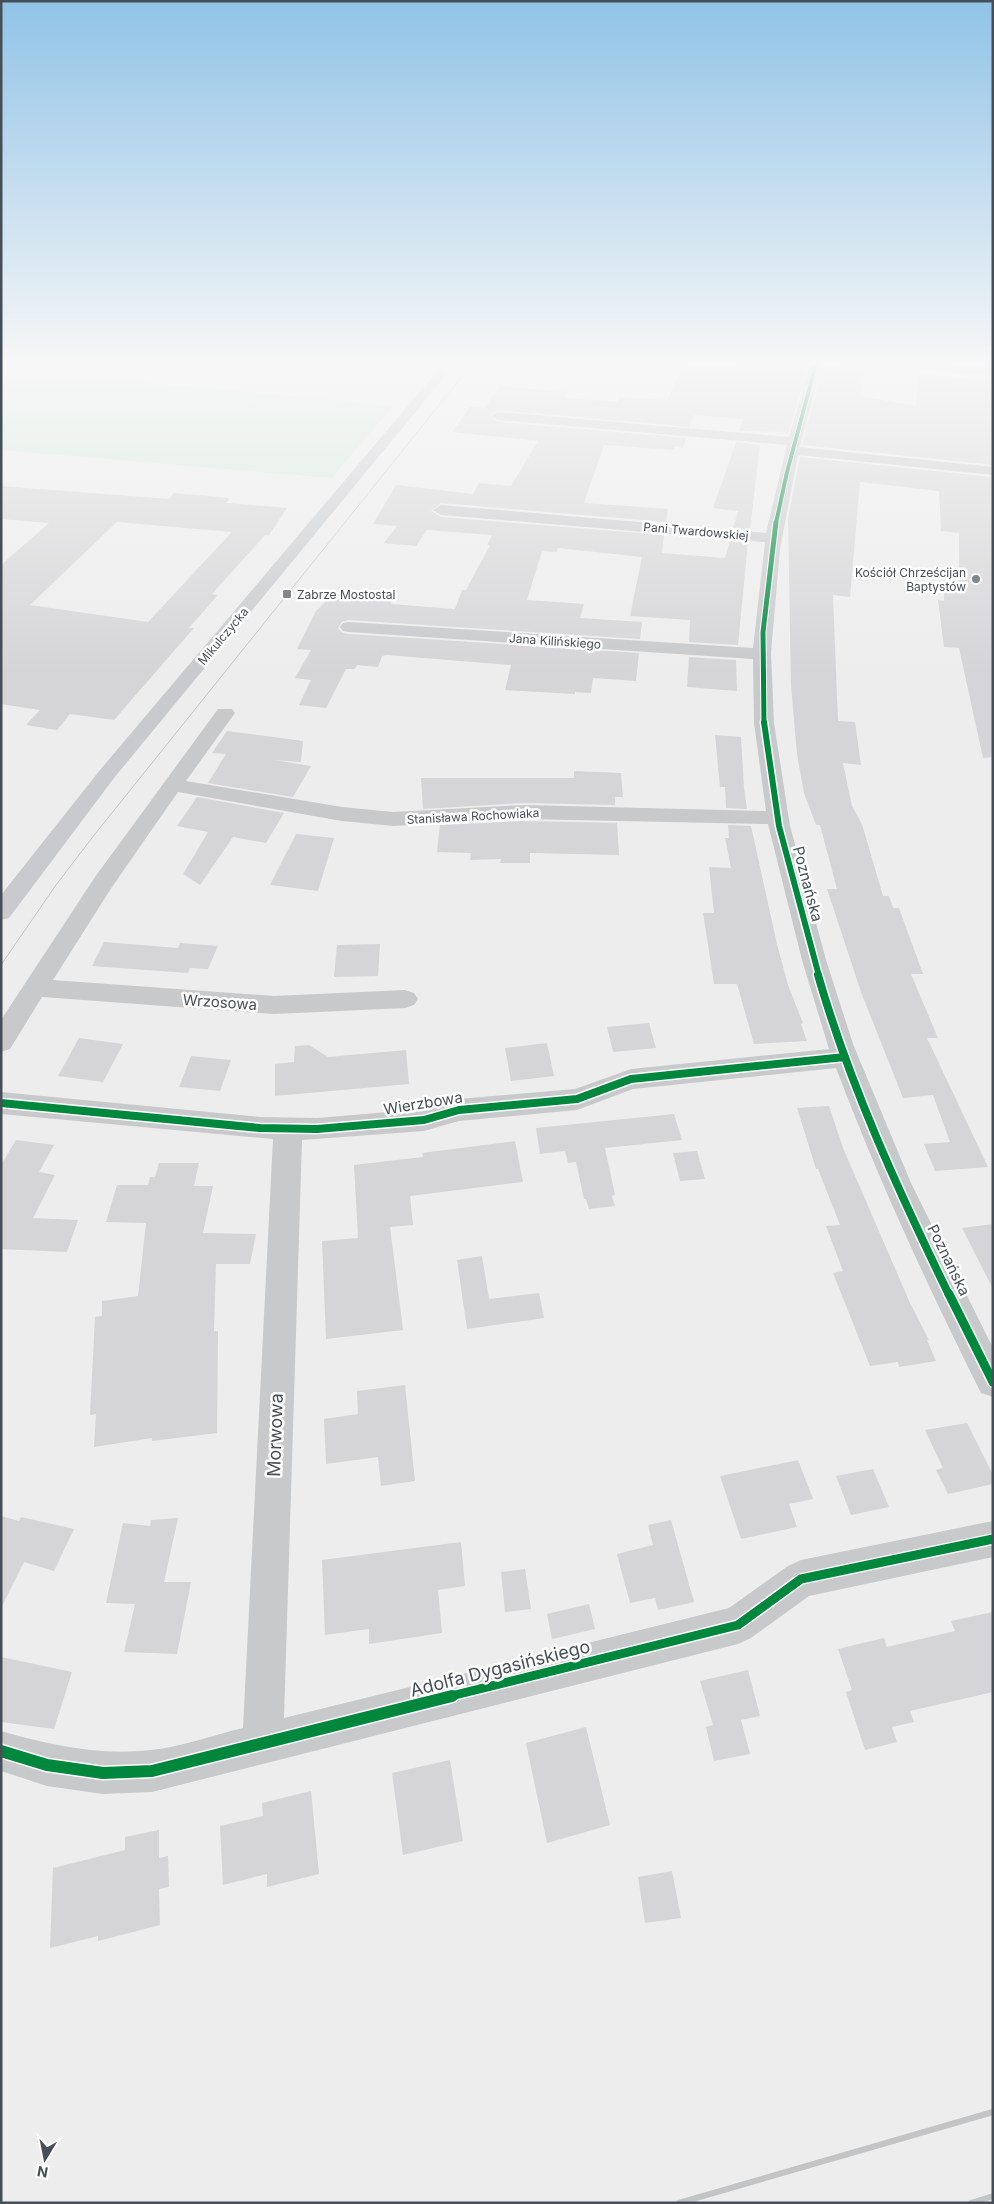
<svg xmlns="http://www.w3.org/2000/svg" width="994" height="2204" viewBox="0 0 994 2204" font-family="Inter,sans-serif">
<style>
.green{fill:#d4ebdc}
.building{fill:#d5d5d7;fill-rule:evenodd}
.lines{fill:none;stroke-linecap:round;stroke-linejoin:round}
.minor{fill:#c8c9cb;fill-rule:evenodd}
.tertiary{fill:#c8c9cb;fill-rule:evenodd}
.secondary{fill:#c8cacd;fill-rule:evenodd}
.tram{stroke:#c3c4c5;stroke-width:1}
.rail{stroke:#c3c4c5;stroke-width:6}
.cycleway-far5-casing{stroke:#fff;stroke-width:5.5}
.cycleway-far4-casing{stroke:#fff;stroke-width:7}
.cycleway-far3-casing{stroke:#fff;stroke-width:9}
.cycleway-far2-casing{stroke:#fff;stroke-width:11}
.cycleway-far1-casing{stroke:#fff;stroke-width:12}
.cycleway-casing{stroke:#fff;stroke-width:15}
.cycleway-far5{stroke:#00873e;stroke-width:4}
.cycleway-far4{stroke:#00873e;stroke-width:5}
.cycleway-far3{stroke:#00873e;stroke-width:6}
.cycleway-far2{stroke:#00873e;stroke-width:8}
.cycleway-far1{stroke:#00873e;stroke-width:9}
.cycleway{stroke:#00873e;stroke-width:12}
.poi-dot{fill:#81868c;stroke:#fff;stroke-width:2}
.labels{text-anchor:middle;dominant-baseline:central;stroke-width:5;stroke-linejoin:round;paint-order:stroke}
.far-street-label{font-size:12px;fill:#464f58;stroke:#fff}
.far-poi-label{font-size:12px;fill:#464f58;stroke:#fff;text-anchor:end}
.street-label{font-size:15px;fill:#464f58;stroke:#fff}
.near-street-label{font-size:18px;fill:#464f58;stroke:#fff}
</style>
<rect width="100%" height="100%" fill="#eeeded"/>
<path class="green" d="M 1,368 L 393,406 L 332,478 L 1,450 Z"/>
<path class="building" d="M 683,364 L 772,369 L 774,364 L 808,364 L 788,435 L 786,432 L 740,431 L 743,419 L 694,415 L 689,427 L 498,410 L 489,415 L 498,422 L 686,438 L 683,448 L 675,447 L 674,450 L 604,445 L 584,503 L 668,509 L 666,522 L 441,503 L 431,511 L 441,517 L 664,535 L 662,553 L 725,558 L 730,541 L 748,542 L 738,645 L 689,642 L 690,620 L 630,616 L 642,557 L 558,548 L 557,552 L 542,551 L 527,600 L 584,604 L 580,618 L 642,622 L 640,639 L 349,620 L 342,622 L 338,628 L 343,633 L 349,634 L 639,653 L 636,681 L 593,678 L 591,693 L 575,692 L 575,694 L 505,690 L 511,665 L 387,655 L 382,656 L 378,667 L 357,665 L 355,669 L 346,669 L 326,708 L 299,705 L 311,680 L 295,678 L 311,650 L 297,649 L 316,611 L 331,596 L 392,601 L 391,604 L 455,609 L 462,590 L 466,590 L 490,545 L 487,545 L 492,535 L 427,530 L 416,546 L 384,543 L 397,526 L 373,524 L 396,485 L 473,494 L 479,483 L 511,486 L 538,441 L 452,432 L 470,407 L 484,408 L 500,386 L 568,392 L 565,398 L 618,402 L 620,397 L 667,400 Z
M 824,365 L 865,370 L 859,396 L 916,406 L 918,374 L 993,381 L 993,465 L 802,445 Z
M 736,442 L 760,445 L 750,530 L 733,528 L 738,511 L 713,508 Z
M 800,457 L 993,477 L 993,757 L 983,758 L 959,648 L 944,647 L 938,600 L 944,601 L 944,580 L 959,582 L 959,533 L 941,531 L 939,491 L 860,482 L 850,597 L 833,595 L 838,721 L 855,722 L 861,765 L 843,763 L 852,806 L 862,824 L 883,896 L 889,896 L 893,908 L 899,908 L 923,974 L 911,974 L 938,1038 L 927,1038 L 988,1167 L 935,1171 L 924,1144 L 950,1142 L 933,1095 L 903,1098 L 861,992 L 827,889 L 837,889 L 820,825 L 816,825 L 804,793 L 797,754 L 791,685 L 788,519 Z
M 1,486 L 169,499 L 174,493 L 230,498 L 226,503 L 287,508 L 269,535 L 265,535 L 212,594 L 218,595 L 189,628 L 194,628 L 114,720 L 70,714 L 57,730 L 26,725 L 40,710 L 1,704 L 1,565 L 49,523 L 1,519 ZM 117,522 L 232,532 L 148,622 L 30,605 Z
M 689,657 L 736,660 L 737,691 L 687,687 Z
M 227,731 L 303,741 L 301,762 L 274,760 L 311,766 L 293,797 L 208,783 L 226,754 L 212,753 Z
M 715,735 L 741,737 L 744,788 L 747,809 L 726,808 L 725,787 L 720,787 Z
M 574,771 L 621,773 L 623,797 L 615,797 L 615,805 L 524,803 L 423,809 L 421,778 L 574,778 Z
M 197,797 L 284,813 L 266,843 L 233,837 L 200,885 L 183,874 L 208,832 L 177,826 Z
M 524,821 L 617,823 L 619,855 L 530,853 L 530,863 L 500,863 L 501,859 L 470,860 L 471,853 L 437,852 L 440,825 Z
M 728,825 L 751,826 L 777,944 L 788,985 L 803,1023 L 801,1024 L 807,1041 L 754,1044 L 737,984 L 714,984 L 703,913 L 714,913 L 709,867 L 731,868 L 725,838 L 729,838 Z
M 296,834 L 334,838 L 318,891 L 270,885 Z
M 104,942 L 178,948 L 180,943 L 218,946 L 208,969 L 190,968 L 188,973 L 92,966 Z
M 380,944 L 378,976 L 334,977 L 337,945 Z
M 649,1023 L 656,1048 L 613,1052 L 607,1027 Z
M 79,1038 L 123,1044 L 103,1082 L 58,1076 Z
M 547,1043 L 554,1076 L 511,1081 L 505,1048 Z
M 309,1045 L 328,1057 L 406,1050 L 409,1084 L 275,1096 L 275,1064 L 294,1062 L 295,1046 Z
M 191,1056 L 231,1060 L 220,1091 L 179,1087 Z
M 829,1106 L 843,1148 L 910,1303 L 929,1340 L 927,1340 L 936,1361 L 899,1367 L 898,1362 L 870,1366 L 833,1273 L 843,1271 L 826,1226 L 840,1225 L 818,1169 L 816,1169 L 797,1108 Z
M 674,1114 L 682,1140 L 605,1148 L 615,1195 L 612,1196 L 615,1206 L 589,1209 L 586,1199 L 584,1199 L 576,1162 L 568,1163 L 565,1151 L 540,1154 L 536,1128 Z
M 16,1140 L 54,1145 L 39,1172 L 55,1175 L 33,1218 L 78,1220 L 67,1252 L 1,1249 L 1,1165 Z
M 515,1141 L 523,1182 L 410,1196 L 413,1225 L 390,1227 L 403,1330 L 326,1339 L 322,1241 L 358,1238 L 354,1165 L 423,1157 L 422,1153 Z
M 697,1151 L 705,1179 L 680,1181 L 673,1153 Z
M 159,1163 L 199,1163 L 194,1186 L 213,1186 L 203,1233 L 256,1234 L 250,1264 L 216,1264 L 214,1331 L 218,1331 L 217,1433 L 152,1441 L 152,1438 L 94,1447 L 96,1414 L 90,1415 L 95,1317 L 102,1316 L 102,1301 L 138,1296 L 146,1223 L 106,1222 L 117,1185 L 148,1185 L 150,1177 L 155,1177 Z
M 993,1224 L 993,1289 L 962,1228 Z
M 482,1256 L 489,1299 L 539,1293 L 544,1318 L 467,1329 L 457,1260 Z
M 405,1385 L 415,1481 L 381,1486 L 378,1457 L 326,1464 L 324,1419 L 358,1414 L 357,1391 Z
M 967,1423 L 993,1475 L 993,1484 L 948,1494 L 936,1470 L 943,1468 L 925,1430 Z
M 798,1460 L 813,1499 L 789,1504 L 797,1527 L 741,1539 L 720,1476 Z
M 873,1469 L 889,1507 L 851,1515 L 836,1476 Z
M 1,1516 L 19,1521 L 21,1517 L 74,1529 L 54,1571 L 24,1562 L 1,1608 Z
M 178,1518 L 164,1582 L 191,1582 L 177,1654 L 124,1652 L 135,1604 L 106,1603 L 123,1523 L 150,1526 L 151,1520 Z
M 671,1520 L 694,1602 L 658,1610 L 655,1598 L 630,1603 L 617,1554 L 653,1545 L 648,1525 Z
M 461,1542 L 465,1586 L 438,1590 L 442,1633 L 369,1644 L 369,1629 L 325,1635 L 322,1560 Z
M 525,1569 L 531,1609 L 505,1612 L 501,1572 Z
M 589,1604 L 595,1629 L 552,1639 L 547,1614 Z
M 993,1612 L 993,1692 L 910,1711 L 914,1722 L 892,1727 L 897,1742 L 865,1750 L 846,1692 L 852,1690 L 838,1649 L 884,1638 L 887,1647 L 955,1631 L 951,1621 Z
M 1,1657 L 72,1672 L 54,1729 L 1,1722 Z
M 748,1670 L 760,1716 L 741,1720 L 750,1754 L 714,1761 L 706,1727 L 713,1725 L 700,1681 Z
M 586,1727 L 610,1825 L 547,1843 L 526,1743 Z
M 450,1760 L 463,1841 L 403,1855 L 392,1773 Z
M 311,1791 L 319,1874 L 267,1887 L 267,1874 L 223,1885 L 220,1826 L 263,1816 L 262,1803 Z
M 159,1830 L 159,1858 L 168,1856 L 169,1887 L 159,1889 L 160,1925 L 98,1941 L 98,1936 L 50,1948 L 53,1868 L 125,1850 L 125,1837 Z
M 672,1871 L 681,1918 L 645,1923 L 638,1877 Z"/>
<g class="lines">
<path class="minor" d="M 810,364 L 822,364 L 800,447 L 993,467 L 993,475 L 798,455 L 780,549 L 771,653 L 774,723 L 790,826 L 826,960 L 853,1044 L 911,1183 L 993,1348 L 993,1397 L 981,1393 C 928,1287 878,1179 836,1068 L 633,1089 L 577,1110 L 459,1121 L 424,1131 L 302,1140 L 284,1718 L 729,1608 L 788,1566 L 801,1560 L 993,1521 L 993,1557 L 809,1596 L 751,1638 L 738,1644 L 152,1792 L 103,1794 L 47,1786 L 1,1771 L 1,1731 C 50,1745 99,1756 151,1750 C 182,1747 213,1735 243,1728 L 273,1139 L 1,1114 L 1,1092 L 260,1117 L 317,1118 L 424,1109 L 459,1099 L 575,1089 L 631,1069 L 829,1049 L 802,960 L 768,824 L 524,819 L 393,826 L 342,821 L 178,792 L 112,887 L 53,980 L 274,996 L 405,990 L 414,993 L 418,999 L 414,1005 L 405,1008 L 274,1014 L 42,997 L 10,1049 L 1,1052 L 1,1020 L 95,877 L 218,709 L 232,709 L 235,713 L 186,781 L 342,807 L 393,812 L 524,805 L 766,811 L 754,723 L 753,659 L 349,632 L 343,631 L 340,627 L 343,623 L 349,622 L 753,648 L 765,542 L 441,515 L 433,510 L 441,505 L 766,533 L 787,445 L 498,420 L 491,416 L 498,412 L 789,437 Z"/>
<path class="tertiary" d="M 898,364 L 942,364 L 993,368 L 993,376 L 904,368 Z"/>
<path class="secondary" d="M 443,364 L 455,364 L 114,778 L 9,918 L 1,920 L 1,895 L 100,770 Z"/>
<path class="tram" d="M 1,965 L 56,885 L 95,834 L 472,364"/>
<path class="rail" d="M 679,2203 L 993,2112
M 971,2203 L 993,2196"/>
<g class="cycleway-far5-casing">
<path id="cycleway-far5" d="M 776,523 L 787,472 L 816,364"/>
</g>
<g class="cycleway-far4-casing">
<path id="cycleway-far4" d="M 764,724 L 763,632 L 776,522"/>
</g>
<g class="cycleway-far3-casing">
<path id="cycleway-far3" d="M 764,722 L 779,826 L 819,976"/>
</g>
<g class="cycleway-far2-casing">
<path id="cycleway-far2" d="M 818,975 C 850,1086 899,1192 949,1295
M 1,1103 L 260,1128 L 317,1129 L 424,1120 L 459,1110 L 577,1099 L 631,1079 L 845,1057"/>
</g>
<g class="cycleway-far1-casing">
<path id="cycleway-far1" d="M 949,1294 L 993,1382
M 447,1697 L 738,1625 L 801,1579 L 993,1539"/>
</g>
<g class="cycleway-casing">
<path id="cycleway" d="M 1,1751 L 47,1765 L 103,1773 L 152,1771 L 452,1696"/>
</g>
<use href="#cycleway-far5" class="cycleway-far5"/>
<use href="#cycleway-far4" class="cycleway-far4"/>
<use href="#cycleway-far3" class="cycleway-far3"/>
<use href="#cycleway-far2" class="cycleway-far2"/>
<use href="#cycleway-far1" class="cycleway-far1"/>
<use href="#cycleway" class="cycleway"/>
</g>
<linearGradient id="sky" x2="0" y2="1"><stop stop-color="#90c3e7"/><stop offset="0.54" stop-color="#f7f7f7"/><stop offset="1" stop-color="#f7f7f7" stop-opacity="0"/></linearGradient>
<rect width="994" height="672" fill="url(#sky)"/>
<g class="poi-dot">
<circle cx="976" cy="579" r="5"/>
<rect x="282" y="589" width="10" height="10" rx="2.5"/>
</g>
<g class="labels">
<g class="far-street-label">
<text transform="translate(696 531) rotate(5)">Pani Twardowskiej</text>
<text transform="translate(223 636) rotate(-50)">Mikulczycka</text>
<text transform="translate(555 641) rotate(4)">Jana Kilińskiego</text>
<text transform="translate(473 816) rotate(-3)">Stanisława Rochowiaka</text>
</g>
<g class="far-poi-label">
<text x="966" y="572">Kościół Chrześcijan<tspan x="966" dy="14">Baptystów</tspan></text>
<text x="297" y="594" text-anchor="start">Zabrze Mostostal</text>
</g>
<g class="street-label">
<text transform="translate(808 884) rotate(75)">Poznańska</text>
<text transform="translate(220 1002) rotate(4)">Wrzosowa</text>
<text transform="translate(423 1103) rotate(-9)">Wierzbowa</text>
<text transform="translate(949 1260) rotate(64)">Poznańska</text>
</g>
<g class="near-street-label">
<text transform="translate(275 1435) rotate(-88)">Morwowa</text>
<text transform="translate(500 1668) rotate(-14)">Adolfa Dygasińskiego</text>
</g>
</g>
<rect width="994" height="2204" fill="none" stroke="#464f58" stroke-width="5"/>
<g transform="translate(45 2159) rotate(190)" stroke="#ffffff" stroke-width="4" paint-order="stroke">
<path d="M0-4L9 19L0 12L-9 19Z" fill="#464f58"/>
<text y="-8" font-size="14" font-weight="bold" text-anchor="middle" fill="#464f58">N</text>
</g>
</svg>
